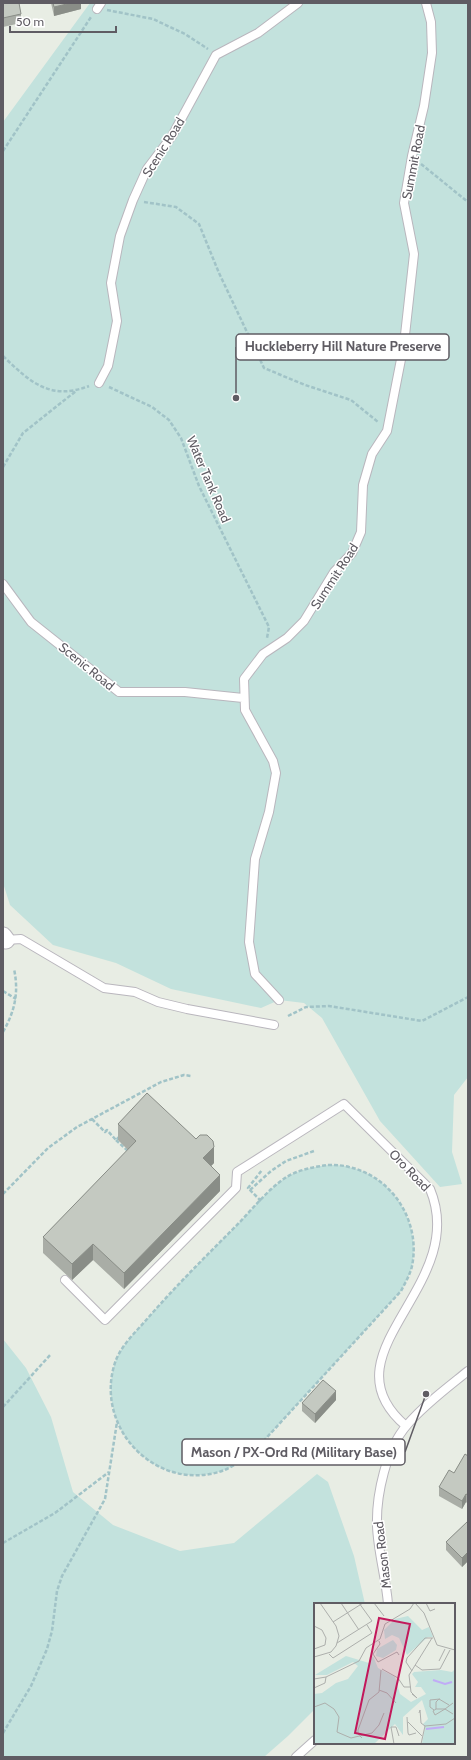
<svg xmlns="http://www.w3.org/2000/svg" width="471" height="1760" viewBox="0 0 471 1760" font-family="Cabin,sans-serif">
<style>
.green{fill:#c3e2dd}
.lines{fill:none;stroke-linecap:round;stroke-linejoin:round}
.service-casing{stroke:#b9b6bd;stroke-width:10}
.minor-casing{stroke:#b9b6bd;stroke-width:19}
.path{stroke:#a1c3c7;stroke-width:2.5;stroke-dasharray:4 2;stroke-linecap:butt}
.service{stroke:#fff;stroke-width:8}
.minor{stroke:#fff;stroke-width:17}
.wall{fill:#a9ada6}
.shaded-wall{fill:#898d87}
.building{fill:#c4c9c1;stroke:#898d87}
.labels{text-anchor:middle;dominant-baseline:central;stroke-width:3;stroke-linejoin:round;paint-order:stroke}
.street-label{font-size:13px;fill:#5f5c63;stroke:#fff}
.inset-river{fill:none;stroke:#c0acf6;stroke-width:2}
.inset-road{fill:none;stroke:#adafac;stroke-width:1}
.view{fill:#c2185b;fill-opacity:0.15;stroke:#c2185b;stroke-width:2}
.inset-edge{fill:none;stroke:#5f5c63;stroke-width:2}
.leader{fill:none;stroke:#5f5c63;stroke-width:1.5}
.callout-dot{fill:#5f5c63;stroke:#fff;stroke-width:1.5}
.callout{fill:#fff;stroke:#5f5c63;stroke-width:1.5}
.callout-label{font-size:14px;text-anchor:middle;font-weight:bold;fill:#5f5c63}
</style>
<rect width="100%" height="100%" fill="#e8ede4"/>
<path class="green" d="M 90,3 L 468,3 L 468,1077 L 454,1095 L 452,1152 L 462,1184 L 440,1187 L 380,1121 L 322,1018 L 304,1003 L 279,1000 L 261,1008 L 171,989 L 116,963 L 53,945 L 10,905 L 3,883 L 3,122 Z
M 328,1165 C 335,1165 342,1165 349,1167 C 393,1177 421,1222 412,1266 C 410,1275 405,1283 401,1291 L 259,1446 C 244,1459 230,1471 210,1474 C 149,1485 97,1425 114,1366 C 119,1347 135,1333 147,1319 C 175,1287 205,1257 235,1227 C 251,1211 266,1191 285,1178 C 297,1170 313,1167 328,1165 Z
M 3,1339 L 26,1368 L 51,1417 L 73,1492 L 113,1525 L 180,1551 L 234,1543 L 317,1474 L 328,1482 L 354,1556 L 365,1604 L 315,1604 L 315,1709 L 288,1736 L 264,1757 L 3,1757 Z"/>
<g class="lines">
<g class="service-casing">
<path id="service" d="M 97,9 L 101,3
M 99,383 L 108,366 L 117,321 L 111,283 L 120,236 L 133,200 L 147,169 L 172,136 L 216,55 L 258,33 L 298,3
M 3,584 L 31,622 L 119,692 L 185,692 L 243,698
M 6,940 L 21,939 L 104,988 L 135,992 L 158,1002 L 187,1009 L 274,1025
M 279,1000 L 255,974 L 249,942 L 255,859 L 269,812 L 276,773 L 273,761 L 245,710 L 244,679 L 263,654 L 287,638 L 304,621 L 334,572 L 352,553 L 361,532 L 363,485 L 372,454 L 387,431 L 404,344 L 414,254 L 404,203 L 412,156 L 424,106 L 432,53 L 431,22 L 426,3
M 65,1280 L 105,1320 L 236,1188 L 237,1172 L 344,1104 L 430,1189 C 471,1287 320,1353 406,1426
M 388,1604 C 386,1578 378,1552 377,1526 C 376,1495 386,1449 407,1425 C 424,1405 447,1388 468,1371
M 296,1757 L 315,1740"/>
</g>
<g class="minor-casing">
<path id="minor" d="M 3,936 L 6,940"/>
</g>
<path class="path" d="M 107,10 L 153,19 L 185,34 L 208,49
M 3,151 L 91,17
M 421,164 L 468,202
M 144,202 L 176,207 L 199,224 L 219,273 L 264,368 L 305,385 L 351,400 L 378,422
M 3,356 C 30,382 50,401 89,386
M 109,387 L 152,407 L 169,420 L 181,438 L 199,486 L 269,627 L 267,638
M 3,467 L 23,433 L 76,391
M 3,991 L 16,999
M 288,1016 L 306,1007 L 329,1006 L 422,1021 L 468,997
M 3,1032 C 15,1011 19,992 14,969
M 92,1119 L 105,1132 L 107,1130 L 116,1140 L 120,1136
M 116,1140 L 129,1152
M 328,1165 C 335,1165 342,1165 349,1167 C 393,1177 421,1222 412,1266 C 410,1275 405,1283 401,1291 L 259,1446 C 244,1459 230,1471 210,1474 C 149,1485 97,1425 114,1366 C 119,1347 135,1333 147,1319 C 175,1287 205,1257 235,1227 C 251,1211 266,1191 285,1178 C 297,1170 313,1167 328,1165 Z
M 250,1190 L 271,1171 L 286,1161 L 314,1151
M 3,1194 L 48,1148 L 77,1127 L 161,1082 L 184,1075 L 191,1076
M 261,1201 L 248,1188 L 262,1170
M 3,1407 L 51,1354
M 3,1543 L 55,1513 L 109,1472
M 3,1733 L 31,1686 L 47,1649 L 52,1631 L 57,1591 L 62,1576 L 105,1499 L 117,1422"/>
<use href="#service" class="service"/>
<use href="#minor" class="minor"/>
</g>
<path class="wall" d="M 3,3 L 21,14 L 21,23 L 3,27 Z
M 51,3 L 81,3 L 81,9 L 54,16 Z
M 118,1124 L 214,1163 L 211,1166 L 220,1191 L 124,1289 L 93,1260 L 72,1280 L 43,1253 L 43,1237 L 128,1150 L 118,1140 Z
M 336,1400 L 315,1423 L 302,1411 L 302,1403 Z
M 468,1456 L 468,1504 L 466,1502 L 462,1509 L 439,1496 L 439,1487 L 454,1473 Z
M 468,1521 L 468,1561 L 462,1567 L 446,1550 L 446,1542 Z"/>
<path class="shaded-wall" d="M 71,3 L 81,3 L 81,9 L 54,16 L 54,7 Z
M 214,1147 L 214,1163 L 203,1174 L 203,1158 Z
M 220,1175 L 220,1191 L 124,1289 L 124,1273 Z
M 93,1244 L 93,1260 L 72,1280 L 72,1264 Z
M 336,1391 L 336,1400 L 315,1423 L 315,1414 Z
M 466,1494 L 466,1502 L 462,1509 L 462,1501 Z
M 468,1552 L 468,1561 L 462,1567 L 462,1558 Z"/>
<path class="building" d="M 3,3 L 19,3 L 21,14 L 3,18 Z
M 53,3 L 71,3 L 54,7 Z
M 147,1093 L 196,1139 L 200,1135 L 207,1135 L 213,1141 L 214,1147 L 203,1158 L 220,1175 L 124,1273 L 93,1244 L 72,1264 L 43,1237 L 136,1141 L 118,1124 Z
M 323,1380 L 336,1391 L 315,1414 L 302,1403 Z
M 465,1454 L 468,1456 L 468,1495 L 466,1494 L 462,1501 L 439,1487 L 449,1470 L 454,1473 Z
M 468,1521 L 468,1552 L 462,1558 L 446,1542 Z"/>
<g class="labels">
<g class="street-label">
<text transform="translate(163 147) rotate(-58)">Scenic Road</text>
<text transform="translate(413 162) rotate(-79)">Summit Road</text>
<text transform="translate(209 479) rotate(67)">Water Tank Road</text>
<text transform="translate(334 576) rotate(-57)">Summit Road</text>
<text transform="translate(87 666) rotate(39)">Scenic Road</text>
<text transform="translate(410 1170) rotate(46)">Oro Road</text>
<text transform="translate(382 1555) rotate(-97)">Mason Road</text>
</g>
</g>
<g transform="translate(314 1603)">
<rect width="141" height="141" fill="#e8ede4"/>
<path d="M 94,13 L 108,27 L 115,24 L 119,34 L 114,34 L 93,52 L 85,35 L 78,32 L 71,36 L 70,27 L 81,16 ZM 79,37 L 83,42 L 82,47 L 69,55 L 62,53 L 63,46 ZM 32,53 L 55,60 L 59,53 L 64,65 L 81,74 L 86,91 L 97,99 L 112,91 L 107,84 L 101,84 L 104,79 L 98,71 L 100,69 L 127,67 L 138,69 L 141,66 L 141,141 L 108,141 L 111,125 L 109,121 L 114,116 L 108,97 L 89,114 L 89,132 L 81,121 L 60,141 L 0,141 L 0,91 L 8,90 L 22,80 L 34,76 L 44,63 L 39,59 L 13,72 L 1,72 Z" fill="#c3e2dd"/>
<path class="inset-river" d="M 119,77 L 131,81 L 138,79M 112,126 L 130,124"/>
<path class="inset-road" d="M 27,0 L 45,27M 60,0 L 70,13M 101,0 L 110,10 L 123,42 L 141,47M 112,0 L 116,8 L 121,6M 19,19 L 49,0M 0,23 L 8,27 L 12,35 L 11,42 L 0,46M 65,38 L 66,41 L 59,51 L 64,59 L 83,49 L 85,52M 23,40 L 58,18 L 45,0M 15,51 L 19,55 L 58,30 L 53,22M 0,54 L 17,49 L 22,43 L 25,33 L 22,23 L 6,0M 125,58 L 131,46M 101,62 L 108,67 L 126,66 L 136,47M 68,66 L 84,75 L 90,84 L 97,84M 98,68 L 92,59 L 93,55 L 111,35 L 119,35M 0,76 L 12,74 L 45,58 L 52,45 L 66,36 L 71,21 L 96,6 L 100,0M 0,85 L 11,80 L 12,74M 65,87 L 73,90 L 82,100M 98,91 L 103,95 L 97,89 L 95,72 L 118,35M 0,104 L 11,100 L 20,106 L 25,114 L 23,129 L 37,135 L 58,130 L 65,122 L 70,110M 122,106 L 122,99 L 125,96 L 135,102M 120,107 L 116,104 L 116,97 L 126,96M 105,110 L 106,107 L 107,120 L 111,123M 139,111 L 131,106 L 121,112 L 119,108 L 122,106 L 131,106 L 139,100M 93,114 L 94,130 L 95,132 L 102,130M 94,119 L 108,133M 111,123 L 132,121 L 141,115M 48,135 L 44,131 L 44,127 L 55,97 L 65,89 L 67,67M 80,141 L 77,124 L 82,124 L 85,133M 107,141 L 111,123"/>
<path class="view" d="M 65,15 L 96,21 L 71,136 L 41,130 Z"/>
<rect width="141" height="141" class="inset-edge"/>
</g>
<path class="leader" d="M236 398L236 347M426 1394L405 1452"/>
<g class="callout-dot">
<circle cx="236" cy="398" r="4"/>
<circle cx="426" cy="1394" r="4"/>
</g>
<g class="callout">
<rect x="236" y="334" width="213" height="26" rx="4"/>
<rect x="182" y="1439" width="223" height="26" rx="4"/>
</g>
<g class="callout-label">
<text x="343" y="351">Huckleberry Hill Nature Preserve</text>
<text x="294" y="1457">Mason / PX-Ord Rd (Military Base)</text>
</g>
<rect width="471" height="1760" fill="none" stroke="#5f5c63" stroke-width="8"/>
<path d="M10 26v6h106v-6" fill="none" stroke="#5f5c63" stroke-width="2"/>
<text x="16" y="26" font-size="12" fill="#5f5c63" stroke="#ffffff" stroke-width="3" paint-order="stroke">50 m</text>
</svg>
